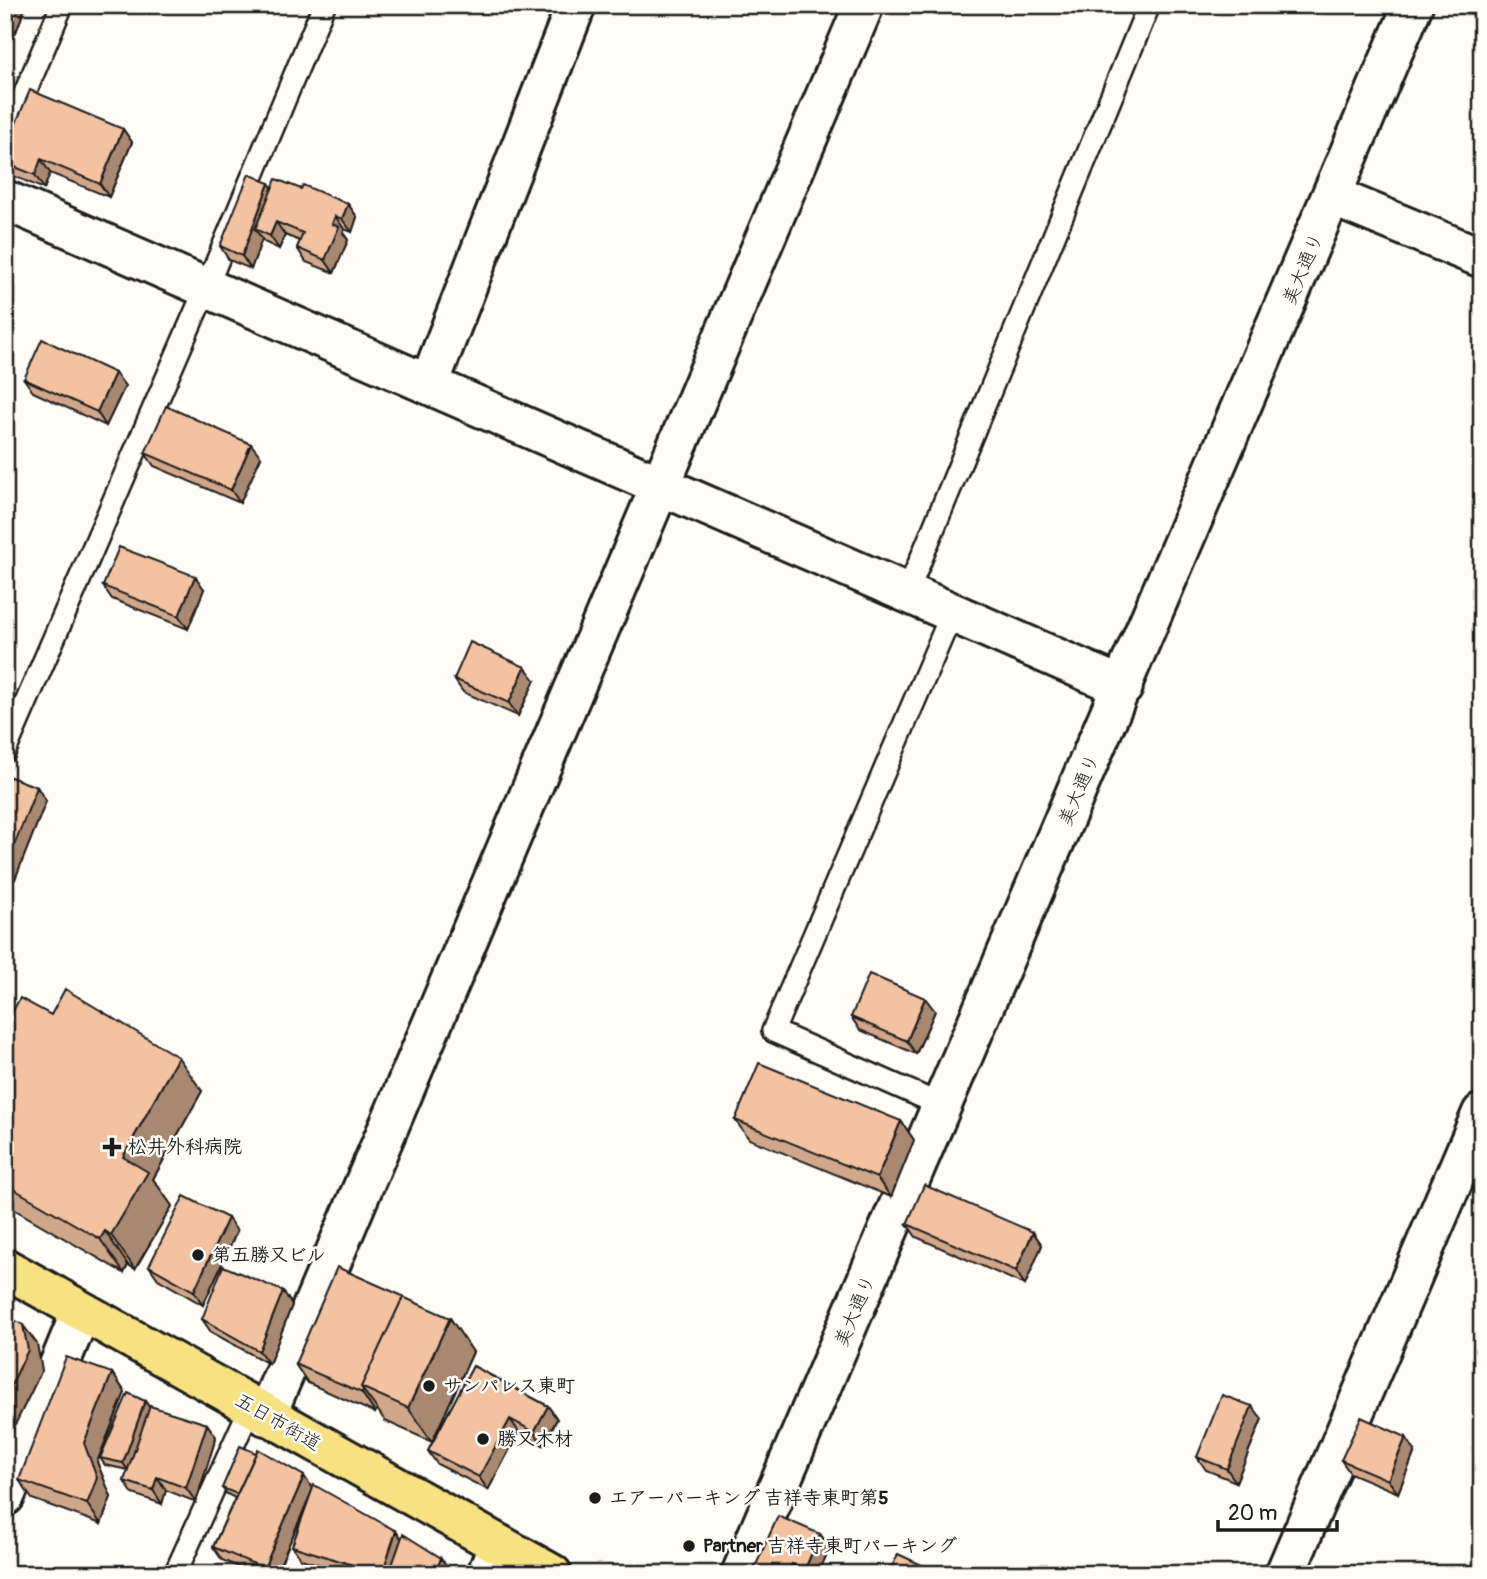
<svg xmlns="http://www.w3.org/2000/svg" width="1487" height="1579" viewBox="0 0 1487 1579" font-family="Pangolin,'Klee One',sans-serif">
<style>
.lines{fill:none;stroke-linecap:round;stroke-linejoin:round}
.lane-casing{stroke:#1c1c1c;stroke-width:26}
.street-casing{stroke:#1c1c1c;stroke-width:44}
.primary-casing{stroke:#1c1c1c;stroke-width:44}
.lane{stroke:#fdfcf7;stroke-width:21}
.street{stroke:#fdfcf7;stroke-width:38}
.primary{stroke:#f6e281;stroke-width:38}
.wall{fill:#d0a78a;stroke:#1c1c1c;stroke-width:2}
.shaded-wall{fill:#a98871;stroke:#1c1c1c;stroke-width:2}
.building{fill:#f2c2a1;stroke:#1c1c1c;stroke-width:2}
.poi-dot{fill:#1c1c1c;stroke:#fdfcf7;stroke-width:2.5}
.labels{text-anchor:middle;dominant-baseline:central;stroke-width:5;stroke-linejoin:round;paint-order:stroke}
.street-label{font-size:19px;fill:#1c1c1c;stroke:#fdfcf7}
.poi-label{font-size:19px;font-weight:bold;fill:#1c1c1c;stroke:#fdfcf7;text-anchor:start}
</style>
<rect width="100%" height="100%" fill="#fdfcf7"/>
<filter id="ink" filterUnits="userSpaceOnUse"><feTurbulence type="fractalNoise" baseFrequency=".0143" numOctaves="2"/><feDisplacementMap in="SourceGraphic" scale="14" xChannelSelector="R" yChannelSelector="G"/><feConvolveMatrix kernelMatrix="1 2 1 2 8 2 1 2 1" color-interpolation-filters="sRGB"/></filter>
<g filter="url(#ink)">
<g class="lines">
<g class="lane-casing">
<path id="lane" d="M 5,140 L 62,5
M 907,593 L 1149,5
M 5,751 L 206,288 L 324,5
M 943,1106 L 773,1031 L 952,613
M 175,1574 L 251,1406"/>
</g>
<g class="street-casing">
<path id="street" d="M 1334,197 L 1482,258
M 5,200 L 1123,687
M 429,384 L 576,5
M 266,1416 L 864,5
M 5,1496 L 81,1312
M 487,1574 L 498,1545
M 741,1574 L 1413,5
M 1285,1574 L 1482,1113"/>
</g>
<g class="primary-casing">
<path id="primary" d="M 5,1268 L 552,1574"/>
</g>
<use href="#lane" class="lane"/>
<use href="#street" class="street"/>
<use href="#primary" class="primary"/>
</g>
<path class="wall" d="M 5,5 L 26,5 L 16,32 L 5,28 Z
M 123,129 L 132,142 L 109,197 L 50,173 L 44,189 L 9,174 L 5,168 L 5,149 Z
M 272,187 L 301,189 L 348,204 L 357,217 L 352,232 L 344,229 L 343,233 L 348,240 L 334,273 L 306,262 L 297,248 L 300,241 L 285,235 L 279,249 L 264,242 L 262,239 L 251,269 L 229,260 L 220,246 Z
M 115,373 L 125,386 L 106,426 L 33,392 L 24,379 Z
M 145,453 L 261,457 L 240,503 L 154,466 Z
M 103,586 L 204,589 L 188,629 L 112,599 Z
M 454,679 L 535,680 L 518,716 L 463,692 Z
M 5,775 L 37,787 L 46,801 L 15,879 L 5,875 Z
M 935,1011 L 916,1054 L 860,1030 L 851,1017 Z
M 51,1015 L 202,1091 L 153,1179 L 172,1206 L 135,1269 L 128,1265 L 124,1273 L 5,1204 L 5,1025 Z
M 735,1120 L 901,1121 L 914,1140 L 891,1197 L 749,1139 Z
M 907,1224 L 1033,1232 L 1042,1245 L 1025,1285 L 916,1237 Z
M 237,1231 L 203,1305 L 158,1279 L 149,1266 Z
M 283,1291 L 292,1305 L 269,1364 L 211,1332 L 202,1319 Z
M 450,1318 L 473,1352 L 432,1442 L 385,1421 L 377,1409 L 375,1413 L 308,1383 L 295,1364 Z
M 473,1366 L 548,1406 L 557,1419 L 543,1445 L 519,1432 L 488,1490 L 437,1464 L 428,1451 Z
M 112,1373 L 125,1392 L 97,1462 L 111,1497 L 101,1524 L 32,1499 L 19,1480 Z
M 145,1401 L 149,1407 L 207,1424 L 216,1437 L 196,1502 L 166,1490 L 162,1504 L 133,1494 L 124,1481 L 128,1470 L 105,1465 L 100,1458 Z
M 1252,1406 L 1262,1419 L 1236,1482 L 1206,1470 L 1197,1457 Z
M 1415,1451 L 1398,1493 L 1350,1473 L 1341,1460 Z
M 256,1453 L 313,1489 L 396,1531 L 401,1539 L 441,1558 L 450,1571 L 449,1574 L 348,1574 L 301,1559 L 292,1546 L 310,1496 L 276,1574 L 255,1574 L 222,1560 L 213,1547 L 235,1498 L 227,1494 L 222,1488 Z
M 820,1534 L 830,1547 L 818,1574 L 752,1574 Z"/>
<path class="shaded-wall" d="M 12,5 L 26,5 L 16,32 L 7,19 Z
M 123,129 L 132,142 L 109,197 L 100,184 Z
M 41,159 L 50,173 L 44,189 L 35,175 Z
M 269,183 L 278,196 L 255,229 L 262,239 L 251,269 L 242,256 Z
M 348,204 L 357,217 L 352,232 L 342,219 Z
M 335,216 L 344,229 L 343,233 L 348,240 L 334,273 L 325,260 L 332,224 Z
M 276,222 L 285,235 L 279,249 L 270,236 Z
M 115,373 L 125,386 L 106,426 L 97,412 Z
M 251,444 L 261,457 L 240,503 L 231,490 Z
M 195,576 L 204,589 L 188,629 L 179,616 Z
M 525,667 L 535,680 L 518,716 L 509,703 Z
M 37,787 L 46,801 L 15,879 L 6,866 Z
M 925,998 L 935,1011 L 916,1054 L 907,1041 Z
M 178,1057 L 202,1091 L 153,1179 L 172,1206 L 135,1269 L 111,1235 L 123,1157 Z
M 901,1121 L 914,1140 L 891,1197 L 877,1178 Z
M 228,1218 L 237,1231 L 203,1305 L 194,1291 Z
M 105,1231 L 128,1265 L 124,1273 L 100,1239 Z
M 1033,1232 L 1042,1245 L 1025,1285 L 1016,1271 Z
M 283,1291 L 292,1305 L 269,1364 L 259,1351 Z
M 450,1318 L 473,1352 L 432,1442 L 408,1408 Z
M 23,1325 L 37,1344 L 42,1370 L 5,1445 L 5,1398 Z
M 112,1373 L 125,1392 L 97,1462 L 111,1497 L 101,1524 L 87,1504 L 84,1443 Z
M 363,1390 L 377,1409 L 375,1413 L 362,1393 Z
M 145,1401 L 150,1408 L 128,1470 L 123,1463 Z
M 548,1406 L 557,1419 L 543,1445 L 534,1432 Z
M 1252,1406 L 1262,1419 L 1236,1482 L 1227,1469 Z
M 510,1419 L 519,1432 L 488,1490 L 479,1477 Z
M 207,1424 L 216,1437 L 196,1502 L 186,1488 Z
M 1406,1437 L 1415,1451 L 1398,1493 L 1388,1480 Z
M 304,1476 L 313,1489 L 276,1574 L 268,1574 L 264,1568 Z
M 157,1477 L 166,1490 L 162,1504 L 153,1490 Z
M 396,1531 L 405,1544 L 396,1574 L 382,1574 Z
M 820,1534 L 830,1547 L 818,1574 L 809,1574 L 805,1569 Z
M 441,1558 L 450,1571 L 449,1574 L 435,1574 Z
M 792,1564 L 799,1574 L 787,1574 Z"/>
<path class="building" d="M 5,5 L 12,5 L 7,19 L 5,18 Z
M 30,90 L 123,129 L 100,184 L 41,159 L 35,175 L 5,163 L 5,149 Z
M 249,174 L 269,183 L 242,256 L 220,246 Z
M 276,179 L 301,189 L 303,185 L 348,204 L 342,219 L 335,216 L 332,224 L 339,227 L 325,260 L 297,248 L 303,233 L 276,222 L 270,236 L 255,229 Z
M 42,339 L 115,373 L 97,412 L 24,379 Z
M 166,406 L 251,444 L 231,490 L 145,453 Z
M 119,547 L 195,576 L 179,616 L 103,586 Z
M 470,642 L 525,667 L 509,703 L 454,679 Z
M 5,775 L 37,787 L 6,866 L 5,866 Z
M 869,974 L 925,998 L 907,1041 L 851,1017 Z
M 65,989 L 178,1057 L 123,1157 L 148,1172 L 111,1235 L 105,1231 L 100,1239 L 5,1184 L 5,1025 L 20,998 L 51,1015 Z
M 759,1063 L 901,1121 L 877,1178 L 735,1120 Z
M 924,1185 L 1033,1232 L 1016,1271 L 907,1224 Z
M 184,1196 L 228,1218 L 194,1291 L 149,1266 Z
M 223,1266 L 283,1291 L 259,1351 L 202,1319 Z
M 337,1267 L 405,1297 L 403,1297 L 361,1387 L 363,1390 L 362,1393 L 295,1364 Z
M 403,1297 L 450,1318 L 408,1408 L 361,1387 Z
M 5,1315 L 23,1325 L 28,1350 L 5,1398 Z
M 66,1357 L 112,1373 L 84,1443 L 97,1478 L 87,1504 L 19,1480 Z
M 473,1366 L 548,1406 L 534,1432 L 510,1419 L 479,1477 L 428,1451 Z
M 128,1393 L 145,1401 L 123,1463 L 100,1458 Z
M 1222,1395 L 1252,1406 L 1227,1469 L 1197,1457 Z
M 150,1406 L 207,1424 L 186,1488 L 157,1477 L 153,1490 L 124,1481 Z
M 1361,1417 L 1406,1437 L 1388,1480 L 1341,1460 Z
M 240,1446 L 256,1453 L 237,1494 L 222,1488 Z
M 258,1449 L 304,1476 L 264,1568 L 213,1547 Z
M 314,1485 L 396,1531 L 382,1574 L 292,1546 Z
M 778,1516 L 820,1534 L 805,1569 L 792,1564 L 787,1574 L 752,1574 Z
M 403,1534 L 441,1558 L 435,1574 L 389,1574 Z
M 898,1554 L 941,1574 L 883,1574 L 887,1567 L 891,1569 Z"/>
</g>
<g class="poi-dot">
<path d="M108.5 1136.5h7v7h7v7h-7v7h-7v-7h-7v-7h7z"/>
<circle cx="198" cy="1255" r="7"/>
<circle cx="429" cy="1386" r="7"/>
<circle cx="483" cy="1439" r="7"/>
<circle cx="595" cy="1498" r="7"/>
<circle cx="689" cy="1546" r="7"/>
</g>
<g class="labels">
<g class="street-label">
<text transform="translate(1303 269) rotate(-67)">美大通り</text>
<text transform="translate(1079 790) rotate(-67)">美大通り</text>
<text transform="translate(855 1311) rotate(-67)">美大通り</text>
<text transform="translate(278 1422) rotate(30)">五日市街道</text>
</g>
<g class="poi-label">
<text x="128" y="1147">松井外科病院</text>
<text x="212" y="1255">第五勝又ビル</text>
<text x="443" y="1386">サンパレス東町</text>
<text x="497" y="1439">勝又木材</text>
<text x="609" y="1498">エアーパーキング 吉祥寺東町第5</text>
<text x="703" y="1546">Partner 吉祥寺東町パーキング</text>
</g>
</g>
<rect width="1487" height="1579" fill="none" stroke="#fdfcf7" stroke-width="28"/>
<rect x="14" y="14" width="1459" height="1551" fill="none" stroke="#1c1c1c" stroke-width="2.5" filter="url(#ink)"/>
<path d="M1218 1520v10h119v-10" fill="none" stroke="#1c1c1c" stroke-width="3.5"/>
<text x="1228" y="1520" font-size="21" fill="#1c1c1c" stroke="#fdfcf7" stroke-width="5" paint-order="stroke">20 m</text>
</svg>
